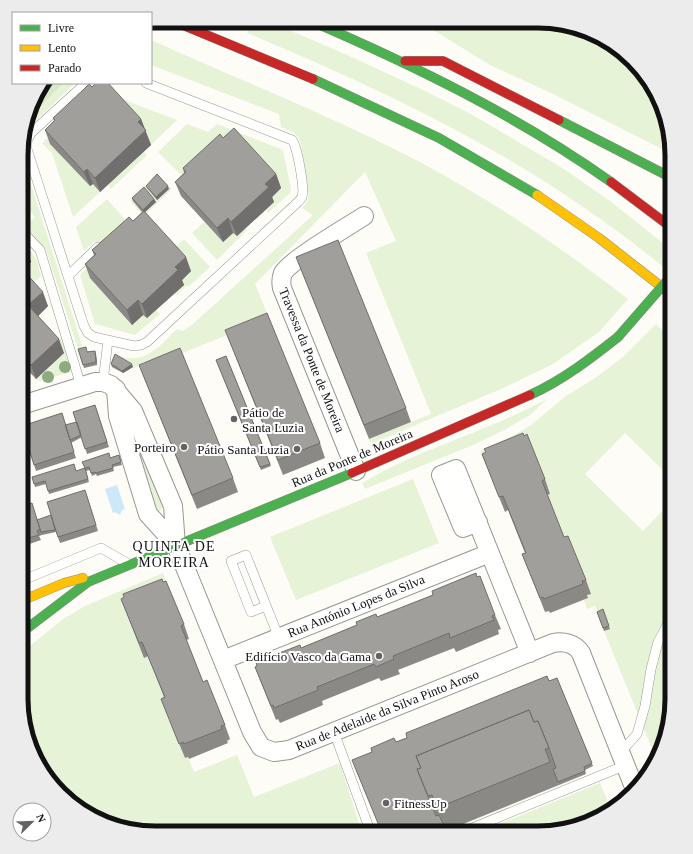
<svg xmlns="http://www.w3.org/2000/svg" width="693" height="854" viewBox="0 0 693 854" font-family="'Times New Roman',serif">
<style>
.green{fill:#e7f3d7}
.forest{fill:#d8eac5}
.water{fill:#cde8f7}
.lines{fill:none;stroke-linecap:round;stroke-linejoin:round}
.lane-casing{stroke:#979795;stroke-width:10}
.street-casing{stroke:#979795;stroke-width:20}
.fast-casing{stroke:#8e8d8b;stroke-width:10}
.slow-casing{stroke:#8e8d8b;stroke-width:10}
.jam-casing{stroke:#8e8d8b;stroke-width:10}
.lane{stroke:#fffffe;stroke-width:9}
.street{stroke:#fffffe;stroke-width:18}
.fast{stroke:#4caf50;stroke-width:9}
.slow{stroke:#ffc107;stroke-width:9}
.jam{stroke:#c62828;stroke-width:9}
.fast-bridge-casing{stroke:#8e8d8b;stroke-width:10;stroke-linecap:butt}
.fast-bridge{stroke:#4caf50;stroke-width:9}
.tree{fill:#8cac80}
.wall{fill:#8a8986}
.shaded-wall{fill:#716f6d}
.building{fill:#a19f9c;stroke:#716f6d}
.poi-dot{fill:#646362;stroke:#fff;stroke-width:1.5}
.labels{text-anchor:middle;dominant-baseline:central;stroke-width:4;stroke-linejoin:round;paint-order:stroke}
.street-label{font-size:13px;fill:#111;stroke:#fff}
.poi-label{font-size:13px;fill:#111;stroke:#fff;text-anchor:end}
.neighbourhood-label{font-size:14px;letter-spacing:1px;fill:#111;stroke:#fff}
.rim{fill:none;stroke:#111;stroke-width:5}
</style>
<rect width="100%" height="100%" fill="#fdfcf7"/>
<path class="green" d="M 252,21 L 268,21 L 345,54 L 419,88 L 471,114 L 564,169 L 610,201 L 672,250 L 672,274 C 541,165 403,98 247,33 Z
M 420,22 L 555,22 L 612,44 L 654,88 L 672,154 L 551,93 L 490,65 Z
M 151,40 C 240,80 332,116 418,161 C 492,200 562,248 628,299 L 599,332 L 553,364 L 501,389 L 371,444 L 369,439 L 431,414 L 366,253 L 396,241 L 365,172 L 255,284 L 269,318 L 148,367 L 145,361 L 134,368 L 120,357 C 125,357 131,359 136,358 C 153,356 165,340 177,329 L 183,331 L 194,323 L 313,215 L 302,208 L 306,204 L 309,195 L 301,145 L 299,138 L 293,132 L 281,127 L 279,114 L 151,65 Z
M 64,83 L 75,83 L 24,132 L 29,117 Z
M 111,95 L 177,120 L 151,145 Z
M 187,124 L 208,132 L 217,124 L 283,150 L 291,189 L 290,193 L 268,213 L 266,210 L 274,202 L 188,182 L 158,152 Z
M 61,125 L 93,184 L 100,192 L 73,217 L 52,153 L 42,143 Z
M 144,152 L 147,155 L 111,189 L 108,185 Z
M 22,156 L 84,351 L 79,352 L 46,250 L 25,226 L 35,217 L 22,202 Z
M 158,174 L 172,189 L 144,216 L 130,201 Z
M 107,199 L 135,231 L 132,324 L 143,315 L 147,318 L 156,310 L 160,314 L 135,335 L 95,324 L 80,275 L 100,254 L 95,241 L 84,251 L 76,227 Z
M 204,222 L 223,242 L 233,233 L 237,236 L 245,228 L 247,230 L 217,260 L 192,233 Z
M 184,239 L 210,267 L 188,287 L 187,285 L 177,295 L 175,293 L 184,285 L 172,251 Z
M 25,241 L 37,261 L 41,276 L 30,286 L 22,270 L 22,243 Z
M 656,324 L 672,339 L 672,479 L 625,433 L 585,474 L 643,531 L 672,501 L 672,708 L 655,756 L 604,631 L 610,628 L 598,614 L 595,606 L 587,609 L 584,600 L 588,598 L 547,495 L 550,494 L 487,468 L 480,451 L 502,442 L 531,425 L 566,396 L 595,378 L 623,357 Z
M 49,336 L 62,339 L 71,372 L 39,381 L 36,379 L 64,353 Z
M 547,399 L 530,415 L 506,429 L 473,445 L 365,489 L 362,483 C 420,448 487,432 547,399 Z
M 126,412 L 164,506 L 160,511 L 155,511 Z
M 413,479 L 439,543 L 296,600 L 270,537 Z
M 163,573 L 171,595 L 126,613 L 144,657 L 148,656 L 170,712 L 166,713 L 185,758 L 188,757 L 194,772 L 237,755 L 254,797 L 340,763 L 362,833 L 146,833 L 81,810 L 39,766 L 21,699 L 21,653 L 63,619 L 85,606 Z
M 600,783 L 611,809 L 605,815 L 546,833 L 477,833 Z"/>
<path class="forest" d="M 43,83 L 64,83 L 29,117 L 39,88 Z"/>
<path class="water" d="M 117,485 L 125,509 L 122,510 L 120,515 L 115,512 L 113,513 L 105,489 Z"/>
<g class="lines">
<g class="lane-casing">
<path id="lane" d="M 86,83 L 31,133 L 27,141 L 27,149 L 84,326 L 88,333 L 94,337 L 134,346 L 141,345 L 147,342 L 298,202 C 300,200 301,199 302,197 C 305,188 297,146 292,140 L 146,83
M 22,231 L 40,250 L 81,386
M 68,276 L 98,247
M 103,382 L 108,340
M 21,581 L 101,548 L 127,563
M 266,606 L 251,612 L 231,561 L 246,555 L 279,638
M 334,732 L 371,833
M 620,753 L 637,734 L 645,706 L 651,669 L 658,642 L 672,616
M 460,833 L 626,765"/>
</g>
<g class="street-casing">
<path id="street" d="M 116,389 L 118,416 L 148,514 L 176,545
M 22,405 L 95,382 L 103,382 L 111,385 L 133,411 L 173,506 L 176,545 L 252,732 L 261,747 L 274,752 L 289,750 L 553,643 C 563,641 575,643 581,653 L 634,787
M 356,471 L 282,288 C 281,283 281,278 283,273 C 293,258 346,228 364,216
M 478,522 L 463,528 L 441,475 L 456,469 L 530,653
M 223,660 L 490,553"/>
</g>
<g class="fast-casing">
<path id="fast" d="M 311,21 C 415,66 518,116 611,182
M 313,79 L 439,138 L 537,195
M 559,120 L 672,178
M 530,395 C 563,380 590,359 618,337
M 21,633 L 88,582 L 352,473"/>
</g>
<g class="slow-casing">
<path id="slow" d="M 537,195 L 599,238 L 672,295
M 21,601 L 64,583 L 83,578"/>
</g>
<g class="jam-casing">
<path id="jam" d="M 173,21 L 313,79
M 405,61 L 443,61 L 559,120
M 611,182 L 672,228
M 352,473 L 530,395"/>
</g>
<use href="#lane" class="lane"/>
<use href="#street" class="street"/>
<use href="#fast" class="fast"/>
<use href="#slow" class="slow"/>
<use href="#jam" class="jam"/>
<g class="fast-bridge-casing">
<path id="fast-bridge" d="M 618,337 L 672,275"/>
</g>
<use href="#fast-bridge" class="fast-bridge"/>
</g>
<g class="tree">
<circle cx="65" cy="367" r="6"/>
<circle cx="48" cy="377" r="6"/>
</g>
<path class="wall" d="M 53,118 L 141,119 L 151,145 L 100,192 L 93,184 L 90,186 L 50,144 L 45,130 L 54,121 Z
M 223,138 L 276,174 L 281,188 L 272,197 L 274,202 L 237,236 L 233,233 L 223,242 L 181,196 L 175,182 L 184,173 L 183,168 Z
M 146,186 L 169,189 L 157,200 L 147,188 Z
M 132,198 L 154,199 L 156,202 L 145,212 L 191,271 L 182,280 L 184,285 L 147,318 L 143,315 L 132,325 L 90,278 L 85,264 L 94,255 L 92,250 L 133,221 L 142,212 L 133,201 Z
M 22,243 L 26,247 L 31,262 L 23,269 L 48,306 L 38,316 L 64,353 L 36,379 L 22,364 Z
M 296,257 L 406,408 L 411,422 L 369,439 Z
M 225,330 L 320,443 L 325,458 L 283,475 Z
M 78,349 L 87,352 L 95,351 L 96,354 L 97,365 L 84,368 Z
M 226,356 L 271,466 L 261,470 L 216,360 Z
M 111,364 L 133,367 L 123,373 L 112,367 Z
M 139,365 L 233,478 L 238,492 L 197,509 Z
M 95,405 L 109,447 L 87,454 L 82,437 L 71,443 L 76,458 L 36,471 L 31,455 L 22,458 L 22,439 L 66,425 L 77,422 Z
M 482,454 L 545,479 L 550,494 L 547,495 L 564,537 L 586,580 L 591,594 L 587,595 L 588,598 L 550,613 L 549,611 L 545,612 L 522,554 L 525,553 L 508,510 L 505,512 Z
M 119,455 L 122,465 L 113,467 L 114,471 L 97,476 L 96,474 L 92,476 L 90,470 L 86,471 L 89,482 L 49,494 L 46,484 L 35,487 L 32,477 L 76,471 L 85,468 L 110,458 Z
M 25,480 L 28,489 L 21,492 L 21,481 Z
M 87,496 L 98,531 L 60,543 L 56,532 L 42,535 L 39,536 L 41,540 L 21,547 L 21,506 L 38,520 L 51,515 Z
M 121,599 L 184,624 L 189,639 L 186,640 L 203,682 L 225,725 L 230,739 L 227,741 L 228,743 L 189,759 L 188,757 L 185,758 L 161,699 L 164,697 L 148,656 L 144,658 Z
M 603,609 L 610,629 L 604,631 L 597,612 Z
M 495,615 L 501,629 L 498,630 L 499,634 L 456,652 L 454,648 L 398,670 L 400,674 L 381,681 L 379,678 L 322,701 L 323,705 L 280,723 L 278,719 L 276,720 L 255,667 L 377,617 Z
M 557,678 L 593,766 L 585,770 L 586,774 L 441,833 L 382,833 L 396,742 Z"/>
<path class="shaded-wall" d="M 141,119 L 151,145 L 100,192 L 95,178 L 138,122 Z
M 87,169 L 93,184 L 90,186 L 84,172 Z
M 276,174 L 281,188 L 272,197 L 274,202 L 237,236 L 231,222 L 265,184 Z
M 168,186 L 169,189 L 157,200 L 156,197 Z
M 154,199 L 156,202 L 144,213 L 143,210 Z
M 228,218 L 233,233 L 223,242 L 217,228 Z
M 26,247 L 31,262 L 22,270 L 22,251 Z
M 186,257 L 191,271 L 182,280 L 184,285 L 147,318 L 142,304 L 175,267 Z
M 43,292 L 48,306 L 34,320 L 28,305 Z
M 138,300 L 143,315 L 132,325 L 127,310 Z
M 59,339 L 64,353 L 36,379 L 31,365 Z
M 95,351 L 96,354 L 97,365 L 96,362 Z
M 132,364 L 133,367 L 123,373 L 122,371 Z"/>
<path class="building" d="M 96,83 L 108,83 L 141,119 L 138,122 L 146,130 L 95,178 L 87,169 L 84,172 L 45,130 L 55,120 L 53,118 L 84,89 L 89,84 L 92,87 Z
M 234,128 L 276,174 L 265,184 L 269,187 L 231,222 L 228,218 L 217,228 L 175,182 L 186,172 L 183,168 L 220,134 L 223,138 Z
M 157,174 L 168,186 L 156,197 L 146,186 Z
M 144,187 L 154,199 L 143,210 L 132,198 Z
M 144,211 L 186,257 L 175,267 L 178,270 L 142,304 L 138,300 L 127,310 L 85,264 L 96,254 L 92,250 L 129,217 L 133,221 Z
M 338,240 L 406,408 L 364,425 L 296,257 Z
M 22,243 L 26,247 L 22,251 Z
M 22,269 L 43,292 L 28,305 L 59,339 L 31,365 L 22,355 Z
M 267,313 L 320,443 L 278,460 L 225,330 Z
M 86,347 L 87,352 L 95,351 L 96,362 L 83,365 L 78,349 Z
M 180,348 L 233,478 L 192,495 L 139,365 Z
M 115,354 L 132,364 L 122,371 L 111,364 Z
M 226,356 L 270,464 L 260,467 L 216,360 Z
M 95,405 L 107,442 L 85,449 L 73,412 Z
M 62,413 L 74,452 L 34,465 L 22,426 Z
M 77,422 L 81,435 L 70,440 L 65,425 Z
M 523,433 L 524,436 L 527,434 L 545,479 L 542,481 L 564,537 L 568,536 L 586,580 L 582,581 L 583,584 L 544,599 L 543,597 L 540,598 L 522,554 L 526,553 L 503,496 L 499,497 L 482,454 L 486,452 L 484,449 Z
M 25,438 L 30,452 L 22,455 L 22,439 Z
M 109,453 L 110,458 L 119,455 L 121,462 L 112,465 L 113,468 L 96,473 L 95,472 L 91,473 L 89,467 L 85,468 L 82,462 Z
M 74,464 L 76,471 L 85,468 L 88,479 L 48,491 L 45,481 L 34,484 L 32,477 Z
M 25,480 L 27,487 L 21,488 L 21,481 Z
M 85,490 L 96,525 L 58,537 L 47,502 Z
M 32,503 L 40,529 L 37,531 L 39,535 L 21,540 L 21,506 Z
M 51,515 L 55,530 L 41,532 L 37,520 Z
M 476,573 L 477,577 L 480,576 L 495,615 L 492,616 L 494,620 L 450,638 L 449,633 L 393,656 L 394,659 L 376,667 L 374,664 L 317,687 L 318,690 L 274,708 L 273,705 L 271,706 L 255,667 L 257,666 L 256,662 L 300,645 L 301,648 L 357,625 L 356,622 L 376,614 L 377,617 L 433,595 L 432,591 Z
M 162,579 L 163,582 L 166,581 L 184,624 L 181,626 L 203,682 L 207,680 L 225,725 L 221,726 L 222,729 L 184,744 L 183,742 L 179,744 L 161,699 L 165,697 L 142,642 L 139,643 L 121,599 L 124,597 L 123,594 Z
M 603,609 L 609,626 L 603,628 L 597,612 Z
M 547,676 L 549,681 L 557,678 L 592,763 L 584,767 L 585,771 L 558,782 L 553,769 L 556,768 L 549,748 L 538,721 L 534,722 L 529,710 L 416,756 L 421,768 L 417,769 L 425,789 L 436,816 L 439,815 L 445,828 L 433,833 L 382,833 L 352,760 L 372,752 L 371,748 L 394,738 L 396,742 L 407,738 L 406,733 Z
M 529,710 L 534,722 L 538,721 L 549,748 L 545,749 L 550,762 L 437,808 L 432,795 L 428,796 L 417,769 L 421,768 L 416,756 Z"/>
<g class="poi-dot">
<circle cx="234" cy="419" r="4"/>
<circle cx="184" cy="447" r="4"/>
<circle cx="297" cy="449" r="4"/>
<circle cx="379" cy="656" r="4"/>
<circle cx="386" cy="803" r="4"/>
</g>
<g class="labels">
<g class="street-label">
<text transform="translate(312 360) rotate(68)">Travessa da Ponte de Moreira</text>
<text transform="translate(352 458) rotate(-23)">Rua da Ponte de Moreira</text>
<text transform="translate(356 606) rotate(-22)">Rua António Lopes da Silva</text>
<text transform="translate(387 710) rotate(-22)">Rua de Adelaide da Silva Pinto Aroso</text>
</g>
<g class="poi-label">
<text x="242" y="412" text-anchor="start">Pátio de<tspan x="242" dy="15">Santa Luzia</tspan></text>
<text x="176" y="447">Porteiro</text>
<text x="289" y="449">Pátio Santa Luzia</text>
<text x="371" y="656">Edifício Vasco da Gama</text>
<text x="394" y="803" text-anchor="start">FitnessUp</text>
</g>
<g class="neighbourhood-label">
<text x="174" y="546">QUINTA DE<tspan x="174" dy="16">MOREIRA</tspan></text>
</g>
</g>
<path d="M0 0H693V854H0ZM155 28H538A127 127 0 0 1 665 155V699A127 127 0 0 1 538 826H155A127 127 0 0 1 28 699V155A127 127 0 0 1 155 28Z" fill="#ececec" fill-rule="evenodd"/>
<path class="rim" d="M155 28H538A127 127 0 0 1 665 155V699A127 127 0 0 1 538 826H155A127 127 0 0 1 28 699V155A127 127 0 0 1 155 28Z"/>
<rect x="12" y="12" width="140" height="72" fill="#ffffff" stroke="#a0a0a0"/>
<rect x="20" y="25" width="20" height="6" fill="#4caf50" stroke="#a0a0a0"/>
<text x="48" y="32" font-size="12" fill="#111111">Livre</text>
<rect x="20" y="45" width="20" height="6" fill="#ffc107" stroke="#a0a0a0"/>
<text x="48" y="52" font-size="12" fill="#111111">Lento</text>
<rect x="20" y="65" width="20" height="6" fill="#c62828" stroke="#a0a0a0"/>
<text x="48" y="72" font-size="12" fill="#111111">Parado</text>
<g transform="translate(32 822) rotate(67)"><circle r="19" fill="#ffffff" stroke="#a0a0a0"/>
<path d="M0-3L7 15L0 10L-7 15Z" fill="#646362"/>
<text y="-6" font-size="11" font-weight="bold" text-anchor="middle" fill="#111111">N</text>
</g>
</svg>
